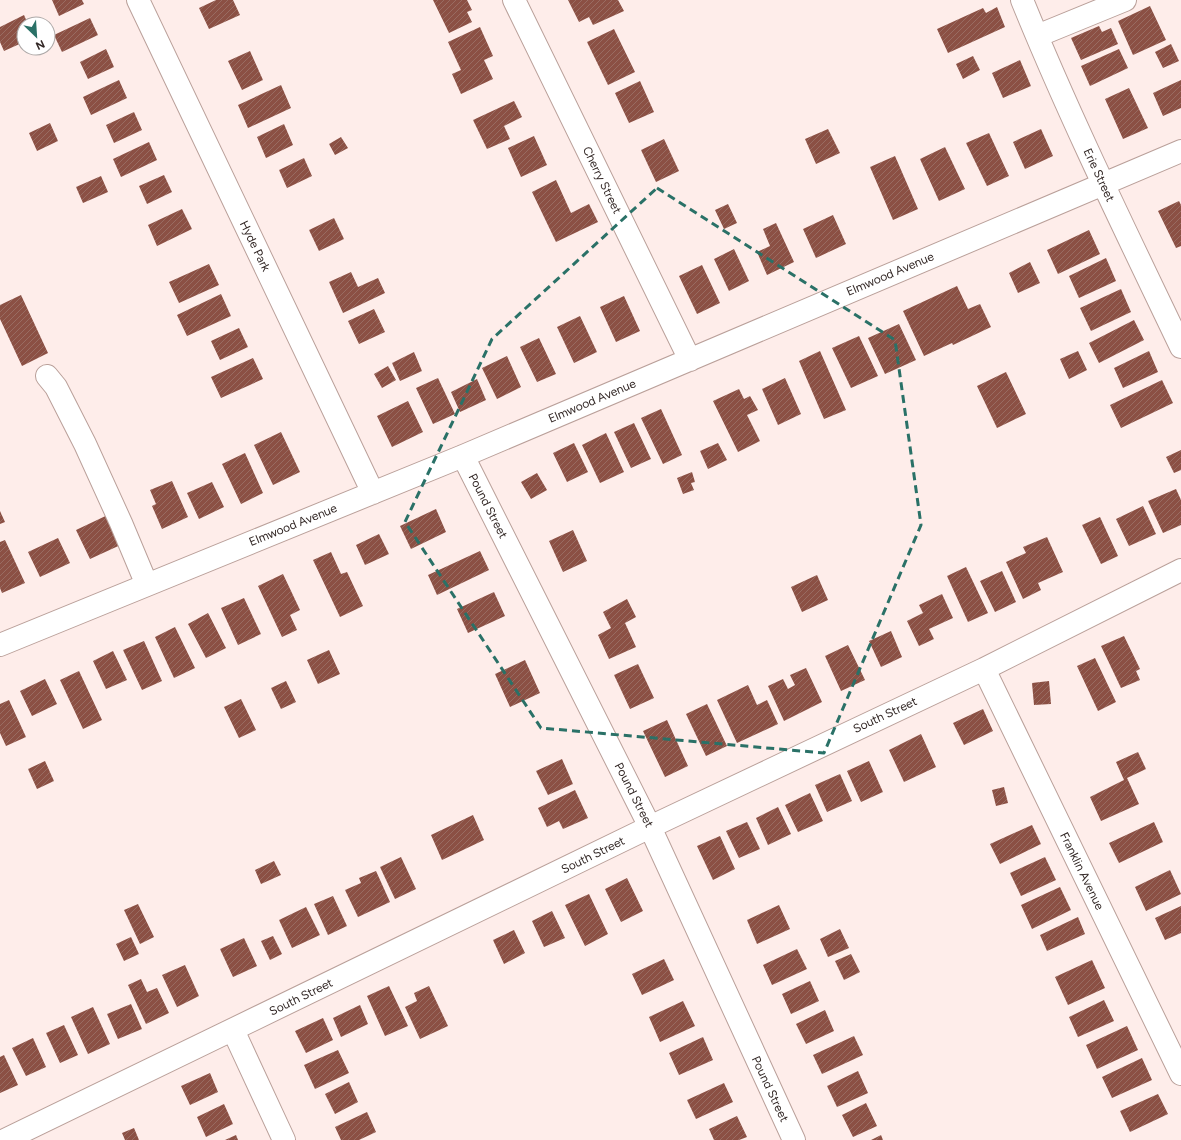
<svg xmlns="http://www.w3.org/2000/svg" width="1181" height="1140" viewBox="0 0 1181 1140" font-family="Figtree,sans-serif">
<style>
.building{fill:url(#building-hatch)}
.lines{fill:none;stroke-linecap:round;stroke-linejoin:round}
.minor-casing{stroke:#baa09a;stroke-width:24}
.minor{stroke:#fff;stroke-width:22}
.marked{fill:none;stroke:#2a7167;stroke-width:3;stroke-dasharray:8 5;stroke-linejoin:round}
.labels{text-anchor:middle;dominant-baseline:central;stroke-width:4;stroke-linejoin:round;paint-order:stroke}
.street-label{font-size:12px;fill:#322725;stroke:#fff}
</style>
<defs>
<pattern id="building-hatch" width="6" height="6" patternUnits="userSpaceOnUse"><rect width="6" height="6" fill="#8b5044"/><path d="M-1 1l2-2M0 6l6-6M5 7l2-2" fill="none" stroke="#996c62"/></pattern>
</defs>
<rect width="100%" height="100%" fill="#feedea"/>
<path class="building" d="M 52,0 L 82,0 L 84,4 L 59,16 Z
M 216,0 L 233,0 L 240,15 L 209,29 L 199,8 Z
M 433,0 L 467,0 L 472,10 L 467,12 L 472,22 L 449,33 Z
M 568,0 L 618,0 L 624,11 L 593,25 L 589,17 L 579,22 Z
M 1150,6 L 1166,40 L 1133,55 L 1118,21 Z
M 997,7 L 1005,27 L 948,53 L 937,29 L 983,8 L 986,13 Z
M 24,15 L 28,24 L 24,24 L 24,42 L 4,51 L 0,42 L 0,27 Z
M 90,18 L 98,35 L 62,52 L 54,35 Z
M 1099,26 L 1102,32 L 1111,28 L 1118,44 L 1081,60 L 1071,38 Z
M 480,27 L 493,56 L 484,60 L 493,79 L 461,94 L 452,74 L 461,70 L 448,42 Z
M 614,29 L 635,72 L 608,85 L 587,42 Z
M 1171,44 L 1179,61 L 1163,68 L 1155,52 Z
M 106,49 L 114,67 L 88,79 L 80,62 Z
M 1119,49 L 1128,68 L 1090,86 L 1081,66 Z
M 250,51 L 263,80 L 242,90 L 228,61 Z
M 973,56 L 980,70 L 963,79 L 956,64 Z
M 1020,60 L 1031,86 L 1003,98 L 992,73 Z
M 119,80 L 127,98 L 91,115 L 83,97 Z
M 1181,80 L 1181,108 L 1163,116 L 1153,93 Z
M 640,81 L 654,112 L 629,123 L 615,93 Z
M 281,85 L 291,108 L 248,128 L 238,105 Z
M 1129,88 L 1148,128 L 1123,139 L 1105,99 Z
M 514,101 L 522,117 L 504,126 L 510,139 L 487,149 L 473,120 Z
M 134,112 L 142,130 L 114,143 L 106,125 Z
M 50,123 L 58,141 L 37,151 L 29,133 Z
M 284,124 L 293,145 L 266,158 L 257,137 Z
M 828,129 L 840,153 L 816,164 L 805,139 Z
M 1041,129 L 1053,156 L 1025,169 L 1013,142 Z
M 989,133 L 1009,176 L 987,186 L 966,143 Z
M 534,136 L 547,165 L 521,177 L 508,148 Z
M 341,137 L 348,148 L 335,155 L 329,144 Z
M 664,139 L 679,171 L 656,182 L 641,150 Z
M 149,142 L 157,160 L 121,177 L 113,159 Z
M 945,147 L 965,189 L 939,201 L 920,159 Z
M 895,156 L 918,209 L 893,220 L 870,167 Z
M 304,158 L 312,176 L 287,188 L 279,170 Z
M 164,175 L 172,192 L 147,204 L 139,186 Z
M 101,176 L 108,192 L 83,203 L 76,187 Z
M 556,180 L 571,213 L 589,204 L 598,222 L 556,242 L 532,192 Z
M 1179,201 L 1181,205 L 1181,246 L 1176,248 L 1158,211 Z
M 728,204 L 737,223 L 724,229 L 715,210 Z
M 182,209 L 192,229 L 157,246 L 148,225 Z
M 833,215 L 846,244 L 816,258 L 803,229 Z
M 334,218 L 344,239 L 319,251 L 309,230 Z
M 776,223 L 794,262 L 767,275 L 757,252 L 770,246 L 763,229 Z
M 1089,230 L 1100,254 L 1058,274 L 1047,250 Z
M 734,249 L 749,281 L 729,291 L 714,259 Z
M 1106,258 L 1116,281 L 1079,298 L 1069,276 Z
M 1030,262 L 1040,283 L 1018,293 L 1009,273 Z
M 209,264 L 219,285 L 179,303 L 169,282 Z
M 702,265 L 720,303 L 697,314 L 679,276 Z
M 351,272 L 358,287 L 378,278 L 385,293 L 343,313 L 329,282 Z
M 957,286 L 968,309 L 980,304 L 991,327 L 953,345 L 952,343 L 924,356 L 903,311 Z
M 1121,289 L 1131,312 L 1091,331 L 1080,308 Z
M 221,294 L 231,316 L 187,336 L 177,315 Z
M 21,295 L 48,353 L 22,366 L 0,319 L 0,305 Z
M 624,296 L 640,331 L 616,342 L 600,307 Z
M 374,309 L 385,332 L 359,344 L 348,321 Z
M 580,316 L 597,352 L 574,363 L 557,327 Z
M 1134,320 L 1144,340 L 1099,363 L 1089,343 Z
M 899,324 L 916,360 L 885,374 L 868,338 Z
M 239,328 L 248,347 L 220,360 L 211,341 Z
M 859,336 L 878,376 L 851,388 L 832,348 Z
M 539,338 L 556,374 L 537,382 L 520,347 Z
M 820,351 L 846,410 L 824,419 L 799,361 Z
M 1078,351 L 1087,370 L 1069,379 L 1060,359 Z
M 1149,351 L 1158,372 L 1123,388 L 1114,368 Z
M 414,352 L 422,371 L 400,381 L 392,363 Z
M 507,356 L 521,387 L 497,399 L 482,368 Z
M 253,358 L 263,379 L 221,398 L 211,377 Z
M 388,366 L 396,380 L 382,388 L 374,374 Z
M 1006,372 L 1026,414 L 997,428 L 977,386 Z
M 438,378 L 455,414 L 433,424 L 416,388 Z
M 785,378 L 801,414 L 778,425 L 762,389 Z
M 477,379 L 486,400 L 460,412 L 451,392 Z
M 1162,380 L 1173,403 L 1121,428 L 1110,405 Z
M 739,389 L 744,399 L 750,396 L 758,410 L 747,415 L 760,441 L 738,452 L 713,401 Z
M 408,401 L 423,432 L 392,447 L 377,416 Z
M 661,409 L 682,455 L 663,464 L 641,418 Z
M 634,423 L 651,459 L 631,468 L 614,432 Z
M 281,432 L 300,472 L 273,485 L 254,445 Z
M 606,433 L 624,472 L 600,483 L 582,445 Z
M 574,443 L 588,472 L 567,482 L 553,453 Z
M 718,443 L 727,460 L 708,469 L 700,451 Z
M 1181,450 L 1181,470 L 1174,473 L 1166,457 Z
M 245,453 L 263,493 L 241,504 L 222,464 Z
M 692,472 L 695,482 L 691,483 L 694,490 L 683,494 L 677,478 Z
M 537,473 L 547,490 L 531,499 L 521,482 Z
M 172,481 L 188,517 L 162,529 L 152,506 L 156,504 L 150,490 Z
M 212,482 L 224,507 L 199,519 L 187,493 Z
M 1176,489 L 1181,500 L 1181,525 L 1163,533 L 1148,501 Z
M 1143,506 L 1156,534 L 1129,546 L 1116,519 Z
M 436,509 L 446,532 L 411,549 L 400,526 Z
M 0,511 L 5,522 L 0,524 Z
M 114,512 L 127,542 L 90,559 L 76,530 Z
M 1100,517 L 1118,556 L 1101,564 L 1082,525 Z
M 573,530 L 587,561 L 563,572 L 549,541 Z
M 379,534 L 389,554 L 365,565 L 356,545 Z
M 1047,537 L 1063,572 L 1038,583 L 1041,590 L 1023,599 L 1006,562 L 1026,553 L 1023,547 Z
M 58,538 L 70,563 L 40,577 L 28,552 Z
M 5,540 L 25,583 L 2,593 L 0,588 L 0,542 Z
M 480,551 L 489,570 L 437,595 L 428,575 Z
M 331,552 L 341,574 L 347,572 L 363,606 L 340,617 L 313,560 Z
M 966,567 L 988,613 L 968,622 L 947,576 Z
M 1002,571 L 1016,602 L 995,612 L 980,581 Z
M 283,574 L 300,610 L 290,615 L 297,630 L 282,637 L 258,586 Z
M 817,575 L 828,600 L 802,612 L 791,587 Z
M 494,592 L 505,616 L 468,633 L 457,609 Z
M 942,594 L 953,618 L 929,629 L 934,639 L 919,646 L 907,621 L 923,613 L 919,605 Z
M 244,598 L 261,634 L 238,645 L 221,608 Z
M 627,599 L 636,617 L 625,623 L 636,647 L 609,659 L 598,635 L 611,628 L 603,612 Z
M 208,613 L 226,648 L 206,658 L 188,624 Z
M 175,627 L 195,668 L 174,678 L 155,637 Z
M 891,631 L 902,657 L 881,667 L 869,641 Z
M 1124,636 L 1140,669 L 1136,671 L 1140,680 L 1121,688 L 1101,646 Z
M 144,641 L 162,681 L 142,690 L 123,650 Z
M 848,645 L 865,680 L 841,691 L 825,656 Z
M 329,650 L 340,674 L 318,684 L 307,660 Z
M 113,651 L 127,680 L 106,689 L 93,661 Z
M 1095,658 L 1116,702 L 1098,711 L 1077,666 Z
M 525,660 L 540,693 L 510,707 L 495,674 Z
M 638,664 L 654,698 L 630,709 L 614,675 Z
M 806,668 L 822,702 L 784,721 L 768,686 L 783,679 L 788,689 L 795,685 L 790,675 Z
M 79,671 L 102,720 L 83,729 L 60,680 Z
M 45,679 L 57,704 L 32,716 L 20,691 Z
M 286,681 L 296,702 L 281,709 L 271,688 Z
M 1049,681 L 1051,704 L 1034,705 L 1032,683 Z
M 748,685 L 757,705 L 767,700 L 778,724 L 737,743 L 717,700 Z
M 241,699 L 256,730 L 239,738 L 224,707 Z
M 9,700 L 26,737 L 6,746 L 0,733 L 0,704 Z
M 707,704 L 727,746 L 706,756 L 686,714 Z
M 983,709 L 993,731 L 964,745 L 953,723 Z
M 667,720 L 688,766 L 665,777 L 643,731 Z
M 921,734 L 936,767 L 904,782 L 889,750 Z
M 1138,752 L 1146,769 L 1127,778 L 1139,804 L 1101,821 L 1090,797 L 1124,780 L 1116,762 Z
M 562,759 L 573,784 L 548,795 L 536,771 Z
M 45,761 L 54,781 L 37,789 L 28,769 Z
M 869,761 L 883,792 L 861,802 L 847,771 Z
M 840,774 L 852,801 L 827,812 L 815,785 Z
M 1004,787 L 1008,803 L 996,806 L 992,790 Z
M 575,790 L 588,818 L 563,829 L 559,821 L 547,827 L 538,808 Z
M 810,793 L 823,821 L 798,832 L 785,805 Z
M 778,807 L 791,834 L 768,845 L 756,818 Z
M 473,815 L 484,840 L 442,860 L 431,835 Z
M 747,822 L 760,849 L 739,858 L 726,831 Z
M 1154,822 L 1163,842 L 1119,863 L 1109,843 Z
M 1032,825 L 1041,844 L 1000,864 L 990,844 Z
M 720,836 L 735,869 L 713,880 L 697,846 Z
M 401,857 L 416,889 L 395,899 L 380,867 Z
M 1045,857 L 1056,880 L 1021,896 L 1010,873 Z
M 274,861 L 281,875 L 261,884 L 255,870 Z
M 1170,870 L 1181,894 L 1146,911 L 1135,887 Z
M 376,871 L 390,902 L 358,917 L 345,890 L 361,883 L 359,878 Z
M 627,878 L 643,911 L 621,922 L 605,889 Z
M 1060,887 L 1071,910 L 1032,929 L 1021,905 Z
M 589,894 L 608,934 L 585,946 L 565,905 Z
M 333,896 L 347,926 L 328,935 L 314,904 Z
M 138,904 L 154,937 L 140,944 L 124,910 Z
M 779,905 L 790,929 L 757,944 L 747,920 Z
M 1181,906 L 1181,933 L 1165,940 L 1155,918 Z
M 306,907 L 320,935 L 292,948 L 279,920 Z
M 552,911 L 565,938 L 544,947 L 532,921 Z
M 1078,917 L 1085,934 L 1047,951 L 1040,935 Z
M 840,929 L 849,948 L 828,957 L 820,939 Z
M 514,930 L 525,953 L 504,964 L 493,940 Z
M 273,936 L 282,954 L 270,960 L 261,941 Z
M 131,937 L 139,954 L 124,961 L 116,944 Z
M 244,938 L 257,966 L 233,977 L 220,949 Z
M 797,949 L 807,969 L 772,985 L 763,965 Z
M 851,954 L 860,972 L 844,980 L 835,961 Z
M 664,959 L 674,980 L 642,995 L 632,974 Z
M 1092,960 L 1105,988 L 1068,1005 L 1055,977 Z
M 185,965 L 199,996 L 177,1007 L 162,975 Z
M 141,979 L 147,992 L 157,988 L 169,1013 L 146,1024 L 128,985 Z
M 810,981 L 819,1001 L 791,1014 L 782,994 Z
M 389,986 L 408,1026 L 385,1036 L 367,996 Z
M 429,986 L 448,1026 L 420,1039 L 405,1007 L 417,1001 L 414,993 Z
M 1104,1000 L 1114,1021 L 1078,1037 L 1069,1017 Z
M 683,1001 L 695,1026 L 660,1042 L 649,1017 Z
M 131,1004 L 142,1029 L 118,1039 L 107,1014 Z
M 360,1005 L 368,1024 L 341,1037 L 333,1018 Z
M 93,1007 L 110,1044 L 88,1054 L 71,1017 Z
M 825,1010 L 834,1031 L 806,1044 L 796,1024 Z
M 323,1018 L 333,1040 L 306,1053 L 295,1031 Z
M 64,1025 L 78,1055 L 60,1063 L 46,1033 Z
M 1127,1026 L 1138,1050 L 1097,1069 L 1086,1045 Z
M 854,1036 L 863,1055 L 822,1074 L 813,1055 Z
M 703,1037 L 713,1060 L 679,1075 L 669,1053 Z
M 33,1038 L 46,1067 L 26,1076 L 12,1048 Z
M 338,1050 L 349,1073 L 315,1089 L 304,1065 Z
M 4,1055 L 18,1085 L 0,1093 L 0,1057 Z
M 1142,1058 L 1152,1080 L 1112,1098 L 1102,1077 Z
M 858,1071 L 868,1093 L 837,1107 L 827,1086 Z
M 210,1073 L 218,1092 L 190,1105 L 181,1086 Z
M 349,1082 L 358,1102 L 335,1114 L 325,1094 Z
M 724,1083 L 733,1102 L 696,1119 L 687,1100 Z
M 1158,1094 L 1168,1114 L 1130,1132 L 1120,1111 Z
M 866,1103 L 877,1126 L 853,1137 L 842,1115 Z
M 224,1104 L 233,1124 L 206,1137 L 197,1117 Z
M 367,1112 L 376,1132 L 359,1140 L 341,1140 L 335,1127 Z
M 737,1116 L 747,1137 L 739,1140 L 714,1140 L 709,1129 Z
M 134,1128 L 139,1140 L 125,1140 L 122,1133 Z
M 236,1135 L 238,1140 L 225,1140 Z
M 881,1135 L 883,1140 L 871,1140 Z"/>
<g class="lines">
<g class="minor-casing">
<path id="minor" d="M 138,0 L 373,493
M 514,0 L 690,360
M 1022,0 C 1070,118 1126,232 1181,347
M 1037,36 L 1125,0
M 47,376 L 56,387 L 85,444 L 121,523 L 147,585
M 463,456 L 650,827 L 794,1140
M 0,645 L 463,456 L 1181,151
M 984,669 L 1181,1074
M 233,1030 L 284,1140
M 5,1140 L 650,827 L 984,669 L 1181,570"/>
</g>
<use href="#minor" class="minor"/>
</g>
<path class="marked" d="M 657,188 L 895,340 L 921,525 L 824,753 L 541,728 L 405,522 L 492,339 Z"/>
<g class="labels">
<g class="street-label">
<text transform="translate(1099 175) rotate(65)">Erie Street</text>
<text transform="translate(602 180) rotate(64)">Cherry Street</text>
<text transform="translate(255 246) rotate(64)">Hyde Park</text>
<text transform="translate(890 274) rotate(-23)">Elmwood Avenue</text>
<text transform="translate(592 401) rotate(-23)">Elmwood Avenue</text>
<text transform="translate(488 506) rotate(63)">Pound Street</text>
<text transform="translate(293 525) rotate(-22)">Elmwood Avenue</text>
<text transform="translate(885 715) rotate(-25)">South Street</text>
<text transform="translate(634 795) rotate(63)">Pound Street</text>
<text transform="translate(593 855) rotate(-26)">South Street</text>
<text transform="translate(1082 871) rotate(64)">Franklin Avenue</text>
<text transform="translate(301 997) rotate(-26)">South Street</text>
<text transform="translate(770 1089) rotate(65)">Pound Street</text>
</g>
</g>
<g transform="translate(36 36) rotate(155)"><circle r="19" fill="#ffffff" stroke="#ada9a8"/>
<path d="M0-3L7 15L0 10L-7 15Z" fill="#2a7167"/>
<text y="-6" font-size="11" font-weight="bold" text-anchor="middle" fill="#322725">N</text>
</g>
</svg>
